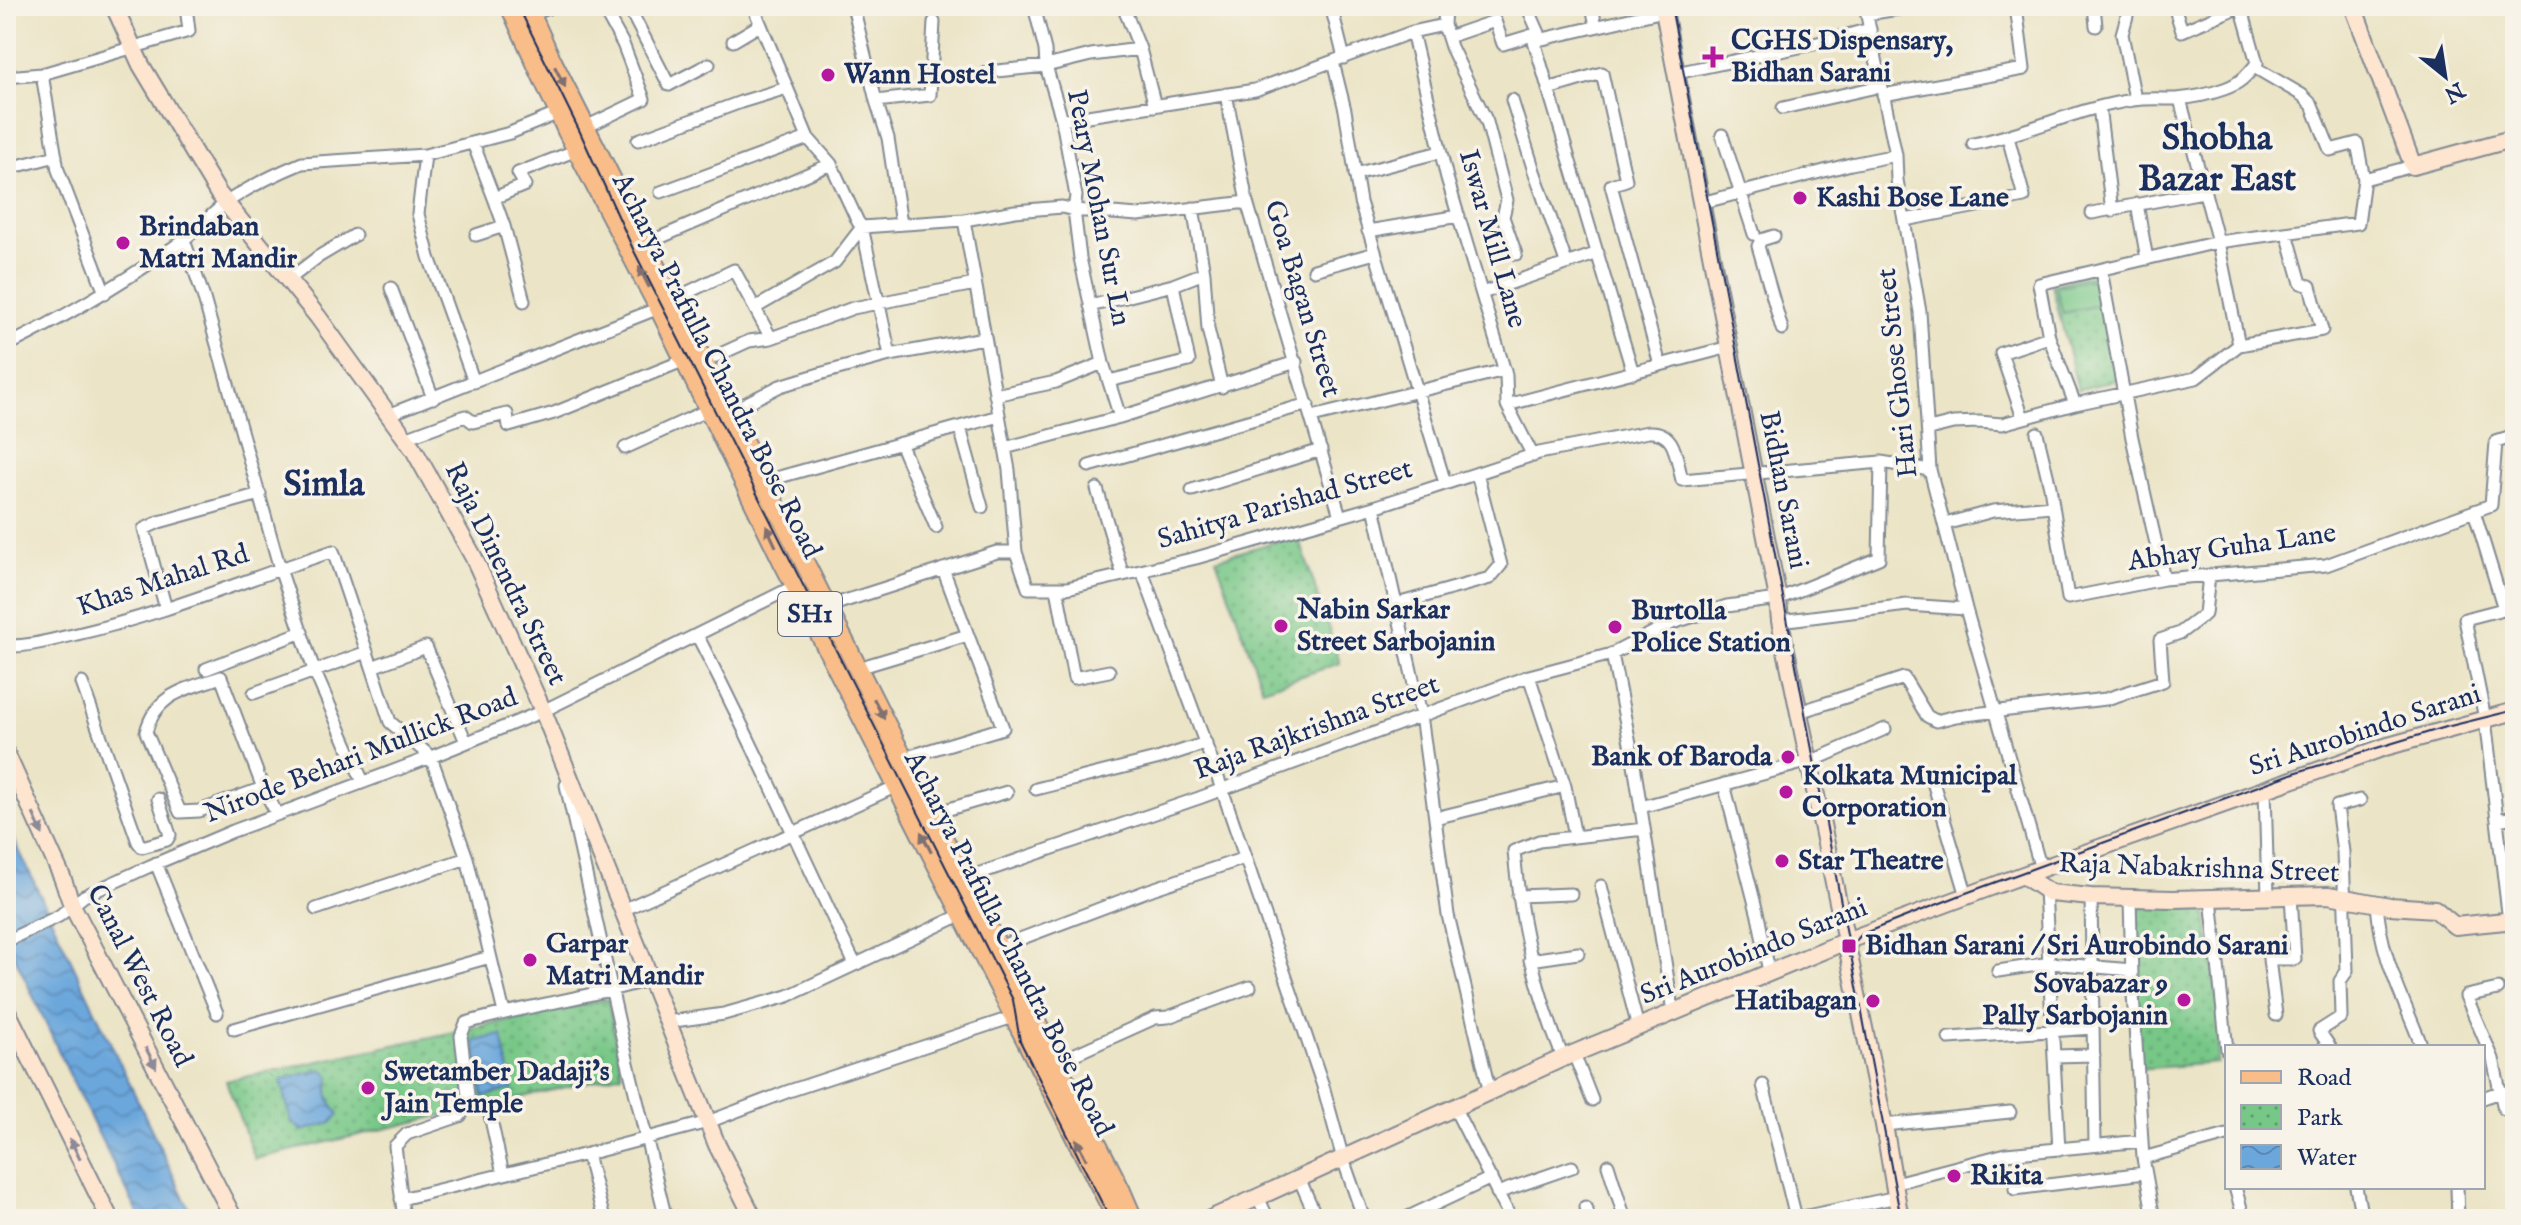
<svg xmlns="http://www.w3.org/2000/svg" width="2521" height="1225" viewBox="0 0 2521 1225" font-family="'IM FELL English',serif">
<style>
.park{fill:url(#park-dots);stroke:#497b72;stroke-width:2}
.pitch{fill:#77c787;stroke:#497b72;stroke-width:2}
.water{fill:url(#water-waves);stroke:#446b9d;stroke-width:2}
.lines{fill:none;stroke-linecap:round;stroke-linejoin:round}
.street-casing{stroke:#838a92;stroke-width:15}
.secondary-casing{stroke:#838a92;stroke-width:20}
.primary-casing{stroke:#838a92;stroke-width:22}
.street{stroke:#fff;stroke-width:11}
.secondary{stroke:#fde5d0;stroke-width:16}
.primary{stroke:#f9bd89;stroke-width:18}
.tram{stroke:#1b2f5e;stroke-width:2}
.oneway{fill:#7f6f71}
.oneway2{fill:#8c8a97}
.poi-dot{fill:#b5179e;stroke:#f7f3e8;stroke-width:3}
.labels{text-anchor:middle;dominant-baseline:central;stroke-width:7;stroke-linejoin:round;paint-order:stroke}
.shield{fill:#f7f3e8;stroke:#5d6a87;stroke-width:2}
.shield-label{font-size:26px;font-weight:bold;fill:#1b2f5e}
.poi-label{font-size:28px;font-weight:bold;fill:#1b2f5e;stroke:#f7f3e8;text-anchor:start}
.street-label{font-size:28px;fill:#1b2f5e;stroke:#f7f3e8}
.district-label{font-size:36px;font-weight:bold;fill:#1b2f5e;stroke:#f7f3e8}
</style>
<defs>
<pattern id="park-dots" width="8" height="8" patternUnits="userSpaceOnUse" patternTransform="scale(2)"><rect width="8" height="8" fill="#77c787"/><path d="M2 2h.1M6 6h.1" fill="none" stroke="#61a272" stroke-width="1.8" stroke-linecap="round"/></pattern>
<pattern id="water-waves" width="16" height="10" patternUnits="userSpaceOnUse" patternTransform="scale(2)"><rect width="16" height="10" fill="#6ca7dc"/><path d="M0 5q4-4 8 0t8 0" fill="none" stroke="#5888b6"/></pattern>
</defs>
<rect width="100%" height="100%" fill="#f7f3e8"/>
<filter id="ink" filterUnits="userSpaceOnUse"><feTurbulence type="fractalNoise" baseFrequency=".0125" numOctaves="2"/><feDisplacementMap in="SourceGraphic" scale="16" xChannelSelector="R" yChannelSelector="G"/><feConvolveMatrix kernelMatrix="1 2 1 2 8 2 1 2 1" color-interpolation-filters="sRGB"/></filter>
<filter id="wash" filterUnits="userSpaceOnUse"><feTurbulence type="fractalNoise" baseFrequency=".006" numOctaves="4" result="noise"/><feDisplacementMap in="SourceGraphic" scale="32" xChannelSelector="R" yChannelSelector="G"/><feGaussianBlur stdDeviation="1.8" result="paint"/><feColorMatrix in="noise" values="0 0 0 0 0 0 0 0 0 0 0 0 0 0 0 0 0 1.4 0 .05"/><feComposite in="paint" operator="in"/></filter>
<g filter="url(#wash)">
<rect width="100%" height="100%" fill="#ebe4c6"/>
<path class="park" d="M 2099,273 L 2118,379 L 2078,390 L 2052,285 Z
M 1298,535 L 1340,663 L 1263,689 L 1216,559 Z
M 2133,904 L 2205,905 L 2221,1023 L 2217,1063 L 2137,1069 Z
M 608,999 L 622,1074 L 255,1159 L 226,1081 Z"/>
<path class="pitch" d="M 2097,278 L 2102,304 L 2063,313 L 2056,287 Z"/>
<path class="water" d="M 6,823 L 194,1219 L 141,1219 L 80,1097 L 6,938 Z
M 502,1035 L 513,1089 L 483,1097 L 474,1041 Z
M 322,1069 L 330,1077 C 326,1093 328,1101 339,1114 L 331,1123 L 302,1131 L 291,1121 L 281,1080 Z"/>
</g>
<g filter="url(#ink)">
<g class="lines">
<g class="street-casing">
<path id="street" d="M 628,6 L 669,85 L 709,64
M 753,6 L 808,138 L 831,164 L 858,222 L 862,227 L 835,262 L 755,308
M 853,6 L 876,101 L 888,138 L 901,224
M 1034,6 L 1045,50 L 1046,66 L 1062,120 L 1076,196 L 1074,210 L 1080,258 L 1103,363 L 1120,417
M 1123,6 L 1140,49 L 1155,106
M 1331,6 L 1344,58
M 1445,6 L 1444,25 L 1451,47 L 1487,122 L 1507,200 L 1503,217 L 1516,254
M 1527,6 L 1539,33 L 1534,41 L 1633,373
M 1592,6 L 1596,26
M 1865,6 L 1896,155 L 1897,180 L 1920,312 L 1930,470 L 1966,609 L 2041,869
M 2094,6 L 2096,26
M 2125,6 L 2127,16 L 2122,34 L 2135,99
M 2174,6 L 2182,31 L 2241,6
M 1867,14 L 1917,6
M 531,15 L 553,6
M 1412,32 L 1447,178 L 1506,375 L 1507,405 L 1533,456
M 1448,37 L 1495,21 L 1503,44 L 1539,33
M 733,41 L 760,25
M 1534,41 L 1664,11
M 1333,62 L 1345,110 L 1360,202 L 1445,483
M 2254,67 L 2302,95 L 2312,105 L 2330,150 L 2357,143 L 2364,179
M 987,72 L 1046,66 L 1091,55 L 1140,49
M 1676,73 L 1814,44 L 1870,29
M 42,74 L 58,170 L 105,293
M 6,77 L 42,74 L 189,31 L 186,6
M 1548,89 L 1602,73 L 1626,180 L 1611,185 L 1660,365
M 1226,94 L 1247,202 L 1340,516
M 1883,95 L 2024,69 L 2016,6
M 2180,99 L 2218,242 L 2358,223 L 2364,179 L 2413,166
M 1512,100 L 1534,171 L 1566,262
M 876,101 L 930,95 L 934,22
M 2099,107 L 2112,211
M 1783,108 L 1881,86
M 1062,120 L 1255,90 L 1412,32 L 1444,25
M 586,127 L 644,99 L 623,44 L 602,6
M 1722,135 L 1754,234
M 638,140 L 741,102 L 787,88
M 473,143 L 494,198
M 1973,144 C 2027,134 2078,108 2133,100 C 2147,98 2162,99 2176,99 C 2190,98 2210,94 2224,89 C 2239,84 2247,76 2257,63 L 2241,6
M 425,155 L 418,214 L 429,257 L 474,382
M 6,169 L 56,156
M 1355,174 L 1440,152
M 661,192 L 808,138
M 1701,203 L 1851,164 L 1896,155
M 2137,204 L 2147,259
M 1193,208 L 1204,273 L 1208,329 L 1222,387
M 2092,213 L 2203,192
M 964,220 L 1009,470 L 1016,552
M 1905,220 L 2024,197 L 2008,137
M 1368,231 L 1459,216
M 476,235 L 504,226
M 1774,236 L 1761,240 L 1758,246 L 1782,329
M 645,244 L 831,164
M 1314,270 L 1375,253
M 2101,270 L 2132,438 L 2164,579
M 288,280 L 318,257 L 355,235
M 1173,285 L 1204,273
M 391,288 L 433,398
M 1482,293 L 1598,253
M 672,300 L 734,270 L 771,338
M 524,301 L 504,226 L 494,198 L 525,185 L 518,173 L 577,150
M 1090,306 L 1173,285 L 1189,361 L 1109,381
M 6,346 C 65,317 120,284 174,247 C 194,233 208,217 226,203 C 246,188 278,173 302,163 L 425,155 L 510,133 L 564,111
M 890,355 L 862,227 L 964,220 L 1015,211 L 1062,207 L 1074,210 L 1138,215 L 1247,202
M 703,362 L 749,341 L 771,338 L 853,308 L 975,284
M 995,395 L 1056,382 L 1103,363
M 2075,404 L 2049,337 L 2039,284 L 2218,242 L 2239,345
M 1507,405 L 1729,347
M 729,412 L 780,386 L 823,373 L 890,355 L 984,338
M 388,415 L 659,308
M 1312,417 L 1505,370
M 2023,418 L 2001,353 L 2049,337
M 960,428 L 982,507
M 1929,429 L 1953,423 L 1979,422 L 2002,424 L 2075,404 L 2196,378 L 2239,345 L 2322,330 L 2310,286 L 2301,283 L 2287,233
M 2037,433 L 2050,487 L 2068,598 L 2164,579 L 2326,565 L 2491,505 L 2496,442 L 2515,436
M 405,438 L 465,416 L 473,422 L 507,414 L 509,426 L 554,413 L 685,360
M 900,443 L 936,527
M 625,448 L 710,409
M 1005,448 L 1120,417 L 1296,362
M 1089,466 L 1308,404
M 765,483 L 783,476 L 999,416
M 1097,489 L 1123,575
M 1192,490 L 1321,450
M 1374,507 L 1421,715 L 1448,915 L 1490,1093
M 2474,511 L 2504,609
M 1945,524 L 1993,511 L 2052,506
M 1142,571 L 1222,789 L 1323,1086 L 1343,1159 L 1364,1219
M 1057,589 L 1074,678 L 1109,671
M 1397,604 L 1490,578 L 1501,565 L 1477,473
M 826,607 L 997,552 L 1016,552 L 1028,588 L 1067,588 L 1196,558 L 1374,507 L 1539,453 L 1648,432 C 1676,430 1676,458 1682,480 L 1881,462 L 1930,470
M 166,609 L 144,529 L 159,522 L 260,494
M 1780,621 L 1907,605 L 1966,609
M 697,635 C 753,743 802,855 855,964
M 6,646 C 29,647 51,640 73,635 C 144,619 212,593 280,569 L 203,295 L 184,240
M 1612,654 L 1633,758 L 1673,1012
M 372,667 L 390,722 L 431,757 L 467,858 L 504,1013
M 858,668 L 968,635
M 206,669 L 302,632
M 1529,676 L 1565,786 L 1575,836
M 82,683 L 138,842 L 142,847 L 167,840 L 170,835 L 158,799
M 254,693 L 367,652
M 1799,712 L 1904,678 L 1927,716 L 1936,721 L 1956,716 L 2106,699 L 2163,681 L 2160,640 L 2180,633 L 2205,614 L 2209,575
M 904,758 L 1003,728 L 943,569
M 1810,762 L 1885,729
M 1930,772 L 1967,896
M 363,782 L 314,670 L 280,569 L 333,551 L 372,667 L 426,647 L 466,742
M 1724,784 L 1759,920 L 1769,972
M 566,785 L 627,1059 L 666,1219
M 263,788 L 199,811 L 180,812 L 146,732 C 156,693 187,689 221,677 L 263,788 L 277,814
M 1036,789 L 1160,758 L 1206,743
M 2265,789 L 2268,897
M 1641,807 L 1810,761
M 935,817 L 949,809 L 1007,792
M 1435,818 L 1565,786
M 2497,820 L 2515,817
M 156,863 L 217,1013
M 960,880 L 1199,798 L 1529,676 L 1612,654 L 1672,623 L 1727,606 L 1778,599 L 1879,558 L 1881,462
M 1601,886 L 1638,1027
M 2045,890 L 2059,1150
M 1518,896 L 1571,894
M 2091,897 L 2095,1145
M 2130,898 L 2132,977 L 2143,1158 L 2154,1219
M 2211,898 L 2227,1050
M 2377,904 C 2381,959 2403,997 2422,1047
M 316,909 L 467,858
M 623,910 L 897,786
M 2509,921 L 2485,719 L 2465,619 L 2515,606
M 6,941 L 59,916 L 84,896 L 150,866 L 233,831 L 431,757 L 543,711 L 799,584
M 999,947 L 1152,889 L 1245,858
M 1530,960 L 1578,953
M 1998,971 L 2050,963 L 2132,970
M 2498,989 L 2466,996 L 2493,1059 L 2504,1109 L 2515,1108
M 2276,1015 L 2269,959 L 2295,959 L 2291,896
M 667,1022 L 724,1014 L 788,996 L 963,914
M 234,1029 L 490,957
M 1949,1038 L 2093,1028
M 2330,1047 L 2319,1031 L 2341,1017 L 2340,981 L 2347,971 L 2343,852 L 2337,806 L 2360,800
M 1574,1054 L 1592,1100
M 2054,1056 L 2094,1055
M 1563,1058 C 1536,992 1520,922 1514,851 L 1539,841 L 1644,829
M 1053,1064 L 1155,1018 L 1168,1017 L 1250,987
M 1763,1085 L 1796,1218
M 2483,1098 L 2502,1091
M 1455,1109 L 1511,1219
M 490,1115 L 503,1174
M 1884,1125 L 2010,1112
M 587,1154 L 604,1219
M 2143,1158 L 2227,1135
M 1608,1165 L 1625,1219
M 1299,1178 L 1317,1219
M 1895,1183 L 2006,1154 L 2142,1141
M 2235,1187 L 2244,1219
M 2356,1187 L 2362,1219
M 2457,1187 L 2458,1219
M 2015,1189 L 2144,1173
M 1497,1193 L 1572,1167
M 1258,1197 L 1268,1219
M 401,1199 L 587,1154 L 708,1122 L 789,1091 L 1013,1017
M 1585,1207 L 1590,1219
M 404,1219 L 395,1146 L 407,1134 L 460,1116 L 469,1104 L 461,1036 L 466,1023 C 527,1005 590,998 650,979
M 1404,1219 L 1491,1178
M 1793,1219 L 1897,1197"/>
</g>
<g class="secondary-casing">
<path id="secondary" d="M 114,6 L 141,65 L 218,193 L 318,317 L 414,450 L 474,558 L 543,711 L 717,1145 L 754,1219
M 1663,6 L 1778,599 L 1780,621 L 1884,1125 L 1900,1219
M 2353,6 L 2413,166 L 2515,138
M 6,753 L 62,877 L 72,905 L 234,1219
M 2023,875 L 2050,893 L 2091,897 L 2173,899 L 2328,895 L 2390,906 L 2435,909 L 2455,926 L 2515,920
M 6,1009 L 110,1219
M 1210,1219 L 1563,1058 L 1846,941 L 2023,875 L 2385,747 L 2515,711"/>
</g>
<g class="primary-casing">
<path id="primary" d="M 510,6 L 567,131 L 659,308 L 782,560 L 1117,1219
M 527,6 L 550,57 L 1121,1191 L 1133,1219"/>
</g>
<use href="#street" class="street"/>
<use href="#secondary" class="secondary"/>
<use href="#primary" class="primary"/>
<path class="tram" d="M 518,6 L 580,132 L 633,249 L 1013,1000 L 1020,1041 L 1110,1219
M 1671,6 L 1901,1219
M 1849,957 L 1852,945 L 1862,934 L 1966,893 L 2294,773 L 2446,727 L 2515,710"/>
</g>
<defs><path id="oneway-solid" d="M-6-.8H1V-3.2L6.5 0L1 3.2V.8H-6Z" transform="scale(2)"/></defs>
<g class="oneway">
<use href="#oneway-solid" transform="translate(560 77) rotate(63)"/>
<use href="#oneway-solid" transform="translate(644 277) rotate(-117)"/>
<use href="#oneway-solid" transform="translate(771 536) rotate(-115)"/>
<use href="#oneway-solid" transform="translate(879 709) rotate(63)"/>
<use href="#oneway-solid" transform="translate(926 842) rotate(-117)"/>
<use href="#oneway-solid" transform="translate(1081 1149) rotate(-117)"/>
</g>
<g class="oneway2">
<use href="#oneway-solid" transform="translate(38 824) rotate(66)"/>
<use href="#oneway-solid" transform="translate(151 1058) rotate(63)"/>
<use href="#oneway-solid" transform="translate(75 1149) rotate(-116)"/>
</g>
</g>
<g class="poi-dot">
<path d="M1709 45h8v8h8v8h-8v8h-8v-8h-8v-8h8z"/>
<circle cx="828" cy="75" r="8"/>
<circle cx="1800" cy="198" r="8"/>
<circle cx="123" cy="243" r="8"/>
<circle cx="1281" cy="626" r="8"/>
<circle cx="1615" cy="627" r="8"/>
<circle cx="1788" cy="757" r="8"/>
<circle cx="1786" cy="792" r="8"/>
<circle cx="1782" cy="861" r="8"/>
<rect x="1841" y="938" width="16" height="16" rx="4"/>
<circle cx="530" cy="960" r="8"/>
<circle cx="2184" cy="1000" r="8"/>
<circle cx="1873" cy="1001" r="8"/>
<circle cx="368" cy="1088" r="8"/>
<circle cx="1954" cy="1176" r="8"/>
</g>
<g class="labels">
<rect class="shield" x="778" y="592" width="64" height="44" rx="6"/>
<g class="shield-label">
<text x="810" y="614">SH1</text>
</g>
<g class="poi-label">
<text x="1731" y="41">CGHS Dispensary,<tspan x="1731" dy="32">Bidhan Sarani</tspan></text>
<text x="844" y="75">Wann Hostel</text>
<text x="1816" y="198">Kashi Bose Lane</text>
<text x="139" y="227">Brindaban<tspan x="139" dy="32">Matri Mandir</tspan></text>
<text x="1297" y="610">Nabin Sarkar<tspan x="1297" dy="32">Street Sarbojanin</tspan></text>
<text x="1631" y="611">Burtolla<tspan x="1631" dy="32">Police Station</tspan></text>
<text x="1772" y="757" text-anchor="end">Bank of Baroda</text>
<text x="1802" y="776">Kolkata Municipal<tspan x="1802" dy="32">Corporation</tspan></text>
<text x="1798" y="861">Star Theatre</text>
<text x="546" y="944">Garpar<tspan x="546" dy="32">Matri Mandir</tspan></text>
<text x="1865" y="946">Bidhan Sarani / Sri Aurobindo Sarani</text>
<text x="2168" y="984" text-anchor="end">Sovabazar 9<tspan x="2168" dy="32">Pally Sarbojanin</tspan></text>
<text x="1857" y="1001" text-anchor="end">Hatibagan</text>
<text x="384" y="1072">Swetamber Dadaji's<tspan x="384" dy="32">Jain Temple</tspan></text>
<text x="1970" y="1176">Rikita</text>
</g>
<g class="street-label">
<text transform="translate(1098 208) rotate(79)">Peary Mohan Sur Ln</text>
<text transform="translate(1492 239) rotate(74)">Iswar Mill Lane</text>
<text transform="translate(1302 299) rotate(73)">Goa Bagan Street</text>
<text transform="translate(716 366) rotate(63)">Acharya Prafulla Chandra Bose Road</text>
<text transform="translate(1898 373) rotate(-96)">Hari Ghose Street</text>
<text transform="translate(1783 490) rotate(79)">Bidhan Sarani</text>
<text transform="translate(1285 505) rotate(-16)">Sahitya Parishad Street</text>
<text transform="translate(2232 548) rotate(-8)">Abhay Guha Lane</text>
<text transform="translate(505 574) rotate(64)">Raja Dinendra Street</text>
<text transform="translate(163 581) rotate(-18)">Khas Mahal Rd</text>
<text transform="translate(1317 728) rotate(-20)">Raja Rajkrishna Street</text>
<text transform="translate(2365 731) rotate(-18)">Sri Aurobindo Sarani</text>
<text transform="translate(361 756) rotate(-21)">Nirode Behari Mullick Road</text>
<text transform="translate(2199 869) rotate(2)">Raja Nabakrishna Street</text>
<text transform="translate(1008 944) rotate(63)">Acharya Prafulla Chandra Bose Road</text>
<text transform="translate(1754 952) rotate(-22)">Sri Aurobindo Sarani</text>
<text transform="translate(139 976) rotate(63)">Canal West Road</text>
</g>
<g class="district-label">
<text x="2217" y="139">Shobha<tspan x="2217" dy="41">Bazar East</tspan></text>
<text x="324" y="485">Simla</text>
</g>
</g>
<rect width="2521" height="1225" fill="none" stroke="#f7f3e8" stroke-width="32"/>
<rect x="2225" y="1045" width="260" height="144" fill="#f7f3e8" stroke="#9fa5b1" stroke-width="2"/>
<rect x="2241" y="1071" width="40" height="12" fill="#f9bd89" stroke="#9fa5b1" stroke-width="2"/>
<text x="2297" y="1085" font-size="24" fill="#1b2f5e">Road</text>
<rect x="2241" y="1105" width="40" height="24" fill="url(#park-dots)" stroke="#9fa5b1" stroke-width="2"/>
<text x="2297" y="1125" font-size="24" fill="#1b2f5e">Park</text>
<rect x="2241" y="1145" width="40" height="24" fill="url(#water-waves)" stroke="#9fa5b1" stroke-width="2"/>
<text x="2297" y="1165" font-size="24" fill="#1b2f5e">Water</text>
<g transform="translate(2445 76) rotate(150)" stroke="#f7f3e8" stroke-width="6" paint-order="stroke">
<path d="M0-6L14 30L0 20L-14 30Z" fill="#1b2f5e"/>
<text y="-12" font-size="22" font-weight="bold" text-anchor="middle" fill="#1b2f5e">N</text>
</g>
</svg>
